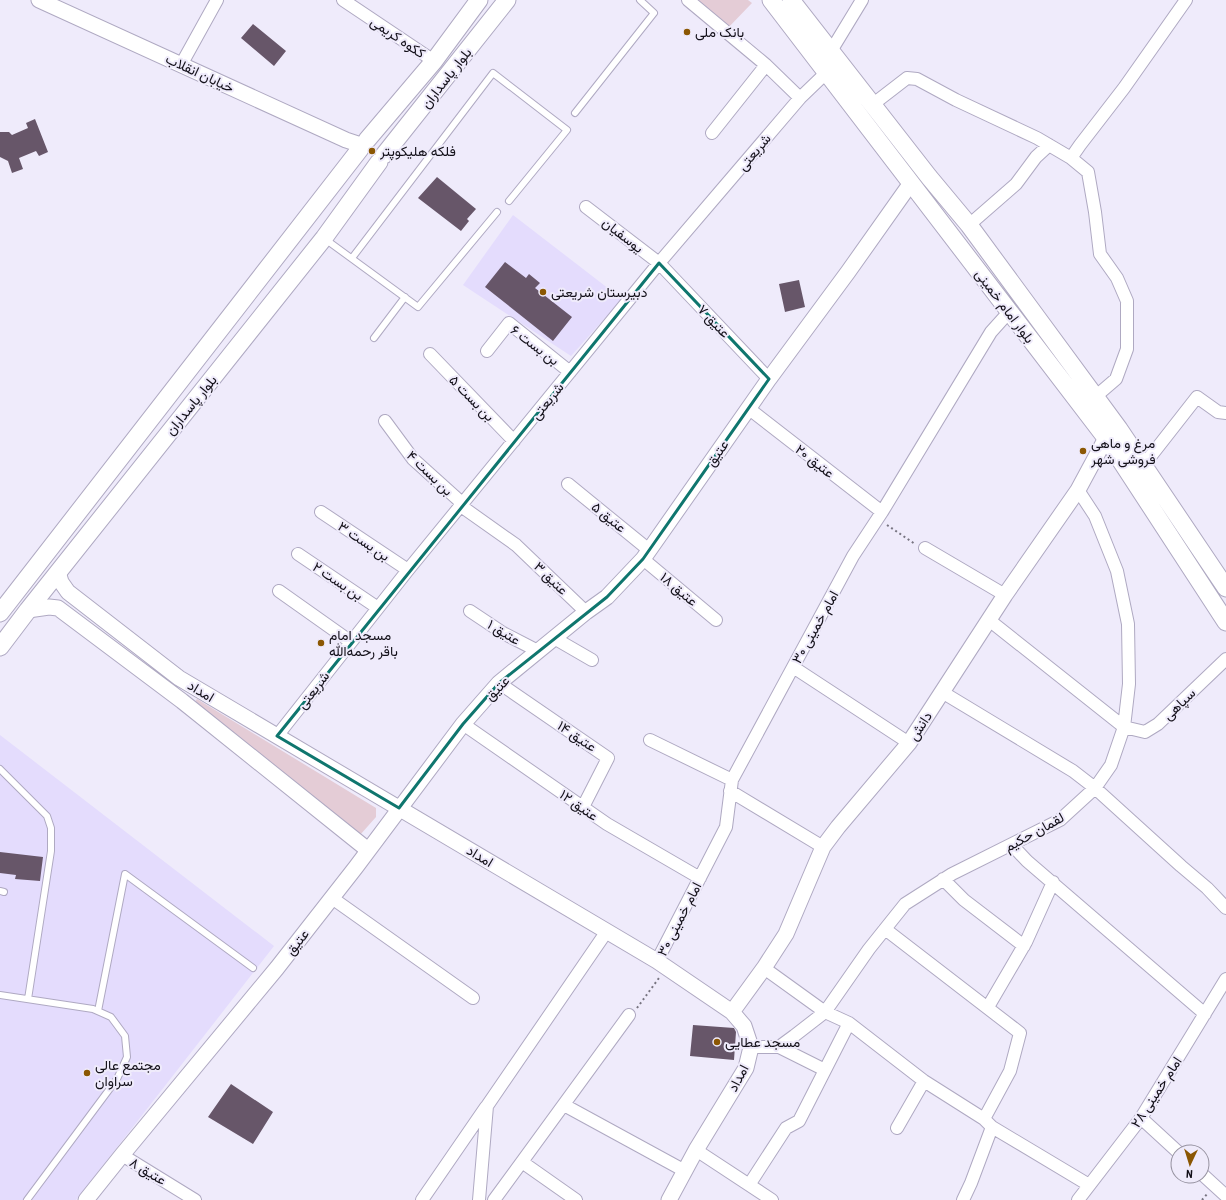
<svg xmlns="http://www.w3.org/2000/svg" width="1226" height="1200" viewBox="0 0 1226 1200" font-family="'Roboto Condensed',Vazirmatn,sans-serif">
<style>
.built{fill:#e4dcfd}
.green{fill:#e4ccd6}
.building{fill:#675669}
.lines{fill:none;stroke-linecap:round;stroke-linejoin:round}
.service-casing{stroke:#afa9c2;stroke-width:8}
.minor-casing{stroke:#afa9c2;stroke-width:14}
.tertiary-casing{stroke:#afa9c2;stroke-width:17}
.secondary-casing{stroke:#afa9c2;stroke-width:19}
.path{stroke:#777480;stroke-width:2;stroke-dasharray:2 3;stroke-linecap:butt}
.service{stroke:#fff;stroke-width:6}
.minor{stroke:#fff;stroke-width:12}
.tertiary{stroke:#fff;stroke-width:15}
.secondary{stroke:#fff;stroke-width:17}
.marked{fill:none;stroke:#0f766e;stroke-width:3;stroke-linejoin:round}
.poi-dot{fill:#8b5703;stroke:#efebfb;stroke-width:1.5}
.labels{text-anchor:middle;dominant-baseline:central;stroke-width:4;stroke-linejoin:round;paint-order:stroke}
.poi-label{font-size:14px;fill:#131019;stroke:#efebfb;text-anchor:start}
.street-label{font-size:14px;fill:#131019;stroke:#efebfb}
</style>
<rect width="100%" height="100%" fill="#efebfb"/>
<path class="built" d="M 513,215 L 622,299 L 571,356 L 463,285 Z
M 0,735 L 274,946 L 76,1200 L 0,1200 Z"/>
<path class="green" d="M 696,0 L 748,0 L 752,3 L 727,29 Z
M 197,699 L 376,808 L 376,817 L 360,835 L 193,704 Z"/>
<path class="building" d="M 253,24 L 286,51 L 274,66 L 241,38 Z
M 35,119 L 48,152 L 39,156 L 36,151 L 19,158 L 23,169 L 12,173 L 8,161 L 0,157 L 0,132 L 9,132 L 12,135 L 28,128 L 26,123 Z
M 437,177 L 476,209 L 467,219 L 469,221 L 461,231 L 418,198 Z
M 505,262 L 526,278 L 529,274 L 540,283 L 535,288 L 572,317 L 553,341 L 485,287 Z
M 799,280 L 805,307 L 785,312 L 779,284 Z
M 0,852 L 43,857 L 40,881 L 15,879 L 16,875 L 0,873 Z
M 693,1025 L 734,1028 L 736,1032 L 734,1060 L 690,1056 Z
M 231,1084 L 273,1112 L 253,1144 L 208,1117 Z"/>
<g class="lines">
<g class="service-casing">
<path id="service" d="M 575,113 L 654,13 L 640,0
M 325,239 L 418,307 L 497,212
M 352,258 L 493,73 L 567,130 L 509,201
M 374,338 L 405,297
M 0,769 L 47,816 L 51,828 L 51,851 L 28,999
M 0,891 L 4,892
M 0,995 L 93,1009 L 111,1017 L 125,1036 L 127,1057 L 117,1079 L 27,1200
M 98,1011 L 125,874 L 253,968"/>
</g>
<g class="minor-casing">
<path id="minor" d="M 343,0 L 434,61
M 688,0 L 766,65 L 800,98
M 831,51 L 862,0
M 181,65 L 217,0
M 872,105 L 907,78 L 917,79 L 956,100 L 1037,138 L 1071,158 L 1080,145 L 1124,88 L 1186,0
M 712,133 L 766,65
M 1071,158 L 1088,172 L 1095,212 L 1100,254 L 1117,278 L 1127,301 L 1127,349 L 1116,379 L 1095,397
M 586,207 L 659,263 L 769,379
M 969,225 L 1016,184 L 1036,157 L 1049,145
M 487,351 L 509,323 L 570,372
M 430,354 L 514,441
M 748,408 L 882,512
M 385,421 L 413,459 L 463,504
M 1143,466 L 1197,397 L 1218,412 L 1226,413
M 568,484 L 649,550
M 461,506 L 516,545 L 586,612
M 321,512 L 408,570
M 925,548 L 1005,595
M 298,554 L 378,608
M 643,559 L 716,620
M 279,591 L 351,642
M 470,611 L 503,633 L 538,651
M 989,620 L 1124,727 L 1145,732 L 1158,724 L 1226,659
M 554,638 L 592,660
M 793,667 L 909,743
M 499,683 L 608,758 L 583,807
M 942,692 L 1073,771 L 1095,788 L 1181,866 L 1207,888 L 1226,908
M 463,724 L 607,824 L 700,878
M 277,736 L 408,570 L 659,263 L 800,98 L 826,73
M 650,740 L 732,780
M 730,791 L 823,847
M 1012,845 L 1027,861 L 1205,1014
M 943,879 L 964,900 L 1024,946
M 332,898 L 473,998
M 885,929 L 1020,1033 L 1010,1071 L 984,1119
M 657,961 L 726,827 L 732,780 L 853,556 L 882,512 L 991,332 L 1009,312
M 764,968 L 825,1012 L 849,1023 L 924,1081 L 984,1119 L 992,1127 L 1089,1185
M 988,1007 L 1026,942 L 1053,882
M 751,1047 L 779,1047 L 794,1036 L 825,1012 L 869,949 L 905,904 L 952,874 L 1060,820 L 1095,788 L 1111,765 L 1124,727 L 1129,684 L 1128,624 L 1117,571 L 1095,516 L 1078,490
M 779,1047 L 825,1070
M 564,1105 L 685,1171
M 1141,1118 L 1178,1152
M 897,1128 L 924,1081
M 696,1150 L 772,1200
M 122,1155 L 195,1200
M 522,1162 L 576,1200
M 1202,1174 L 1226,1196
M 749,1185 L 786,1128 L 799,1121 L 849,1023
M 422,1200 L 486,1107
M 479,1200 L 487,1106 L 607,931
M 494,1200 L 629,1015
M 963,1200 L 971,1183 L 992,1127
M 1078,1200 L 1141,1118 L 1226,979"/>
</g>
<g class="tertiary-casing">
<path id="tertiary" d="M 39,0 L 346,140 L 361,145
M 58,572 L 61,582 L 68,592 L 179,678 L 657,961 L 732,1012 L 744,1026 L 751,1047 L 746,1068 L 696,1150 L 669,1200
M 28,610 L 49,607 L 58,608 L 182,701 L 368,850
M 732,1012 L 764,968 L 786,934 L 823,847 L 838,827 L 909,743 L 1005,595 L 1078,490 L 1106,438
M 86,1200 L 122,1155 L 277,968 L 356,867 L 463,724 L 499,683 L 586,612 L 607,597 L 643,559 L 769,379 L 848,272 L 911,183"/>
</g>
<g class="secondary-casing">
<path id="secondary" d="M 771,0 L 1106,438 L 1226,622
M 791,0 L 929,177 L 969,225 L 1119,429 L 1226,588
M 367,140 L 434,61 L 479,0
M 384,155 L 507,0
M 0,613 L 360,149
M 0,647 L 28,610 L 324,238 L 379,162"/>
</g>
<path class="path" d="M 887,525 L 915,544
M 637,1008 L 659,978
M 1202,1200 L 1208,1193"/>
<use href="#service" class="service"/>
<use href="#minor" class="minor"/>
<use href="#tertiary" class="tertiary"/>
<use href="#secondary" class="secondary"/>
</g>
<path class="marked" d="M 659,263 L 769,379 L 643,559 L 607,597 L 499,683 L 463,724 L 399,808 L 277,736 Z"/>
<g class="poi-dot">
<circle cx="687" cy="32" r="4"/>
<circle cx="372" cy="151" r="4"/>
<circle cx="543" cy="292" r="4"/>
<circle cx="1083" cy="451" r="4"/>
<circle cx="321" cy="643" r="4"/>
<circle cx="717" cy="1042" r="4"/>
<circle cx="87" cy="1073" r="4"/>
</g>
<g class="labels">
<g class="poi-label">
<text x="695" y="32">بانک ملی</text>
<text x="380" y="151">فلکه هلیکوپتر</text>
<text x="551" y="292">دبیرستان شریعتی</text>
<text x="1091" y="443">مرغ و ماهی<tspan x="1091" dy="16">فروشی شهر</tspan></text>
<text x="329" y="635">مسجد امام<tspan x="329" dy="16">باقر رحمه‌الله</tspan></text>
<text x="725" y="1042">مسجد عطایی</text>
<text x="95" y="1065">مجتمع عالی<tspan x="95" dy="16">سراوان</tspan></text>
</g>
<g class="street-label">
<text transform="translate(398 37) rotate(34)">ککوه کریمی</text>
<text transform="translate(200 73) rotate(25)">خیابان انقلاب</text>
<text transform="translate(446 78) rotate(-52)">بلوار پاسداران</text>
<text transform="translate(754 152) rotate(-50)">شریعتی</text>
<text transform="translate(623 235) rotate(38)">یوسفیان</text>
<text transform="translate(1005 306) rotate(53)">بلوار امام خمینی</text>
<text transform="translate(714 321) rotate(46)">عتیق ۷</text>
<text transform="translate(535 345) rotate(37)">بن بست ۶</text>
<text transform="translate(472 398) rotate(46)">بن بست ۵</text>
<text transform="translate(547 401) rotate(-51)">شریعتی</text>
<text transform="translate(191 405) rotate(-51)">بلوار پاسداران</text>
<text transform="translate(717 453) rotate(-55)">عتیق</text>
<text transform="translate(815 461) rotate(38)">عتیق ۲۰</text>
<text transform="translate(430 473) rotate(44)">بن بست ۴</text>
<text transform="translate(609 517) rotate(39)">عتیق ۵</text>
<text transform="translate(364 541) rotate(34)">بن بست ۳</text>
<text transform="translate(551 578) rotate(44)">عتیق ۳</text>
<text transform="translate(338 581) rotate(34)">بن بست ۲</text>
<text transform="translate(679 589) rotate(40)">عتیق ۱۸</text>
<text transform="translate(815 627) rotate(-61)">امام خمینی ۳۰</text>
<text transform="translate(504 632) rotate(31)">عتیق ۱</text>
<text transform="translate(497 688) rotate(-45)">عتیق</text>
<text transform="translate(313 690) rotate(-52)">شریعتی</text>
<text transform="translate(201 691) rotate(31)">امداد</text>
<text transform="translate(1179 704) rotate(-44)">سپاهی</text>
<text transform="translate(920 726) rotate(-57)">دانش</text>
<text transform="translate(577 736) rotate(34)">عتیق ۱۴</text>
<text transform="translate(579 805) rotate(35)">عتیق ۱۲</text>
<text transform="translate(1034 832) rotate(-29)">لقمان حکیم</text>
<text transform="translate(480 856) rotate(31)">امداد</text>
<text transform="translate(679 919) rotate(-63)">امام خمینی ۳۰</text>
<text transform="translate(297 942) rotate(-52)">عتیق</text>
<text transform="translate(738 1078) rotate(-62)">امداد</text>
<text transform="translate(1156 1092) rotate(-57)">امام خمینی ۲۸</text>
<text transform="translate(148 1171) rotate(31)">عتیق ۸</text>
</g>
</g>
<g transform="translate(1190 1164) rotate(184)"><circle r="19" fill="#efebfb" stroke="#9793a1"/>
<path d="M0-3L7 15L0 10L-7 15Z" fill="#8b5703"/>
<text y="-6" font-size="11" font-weight="bold" text-anchor="middle" fill="#131019">N</text>
</g>
</svg>
